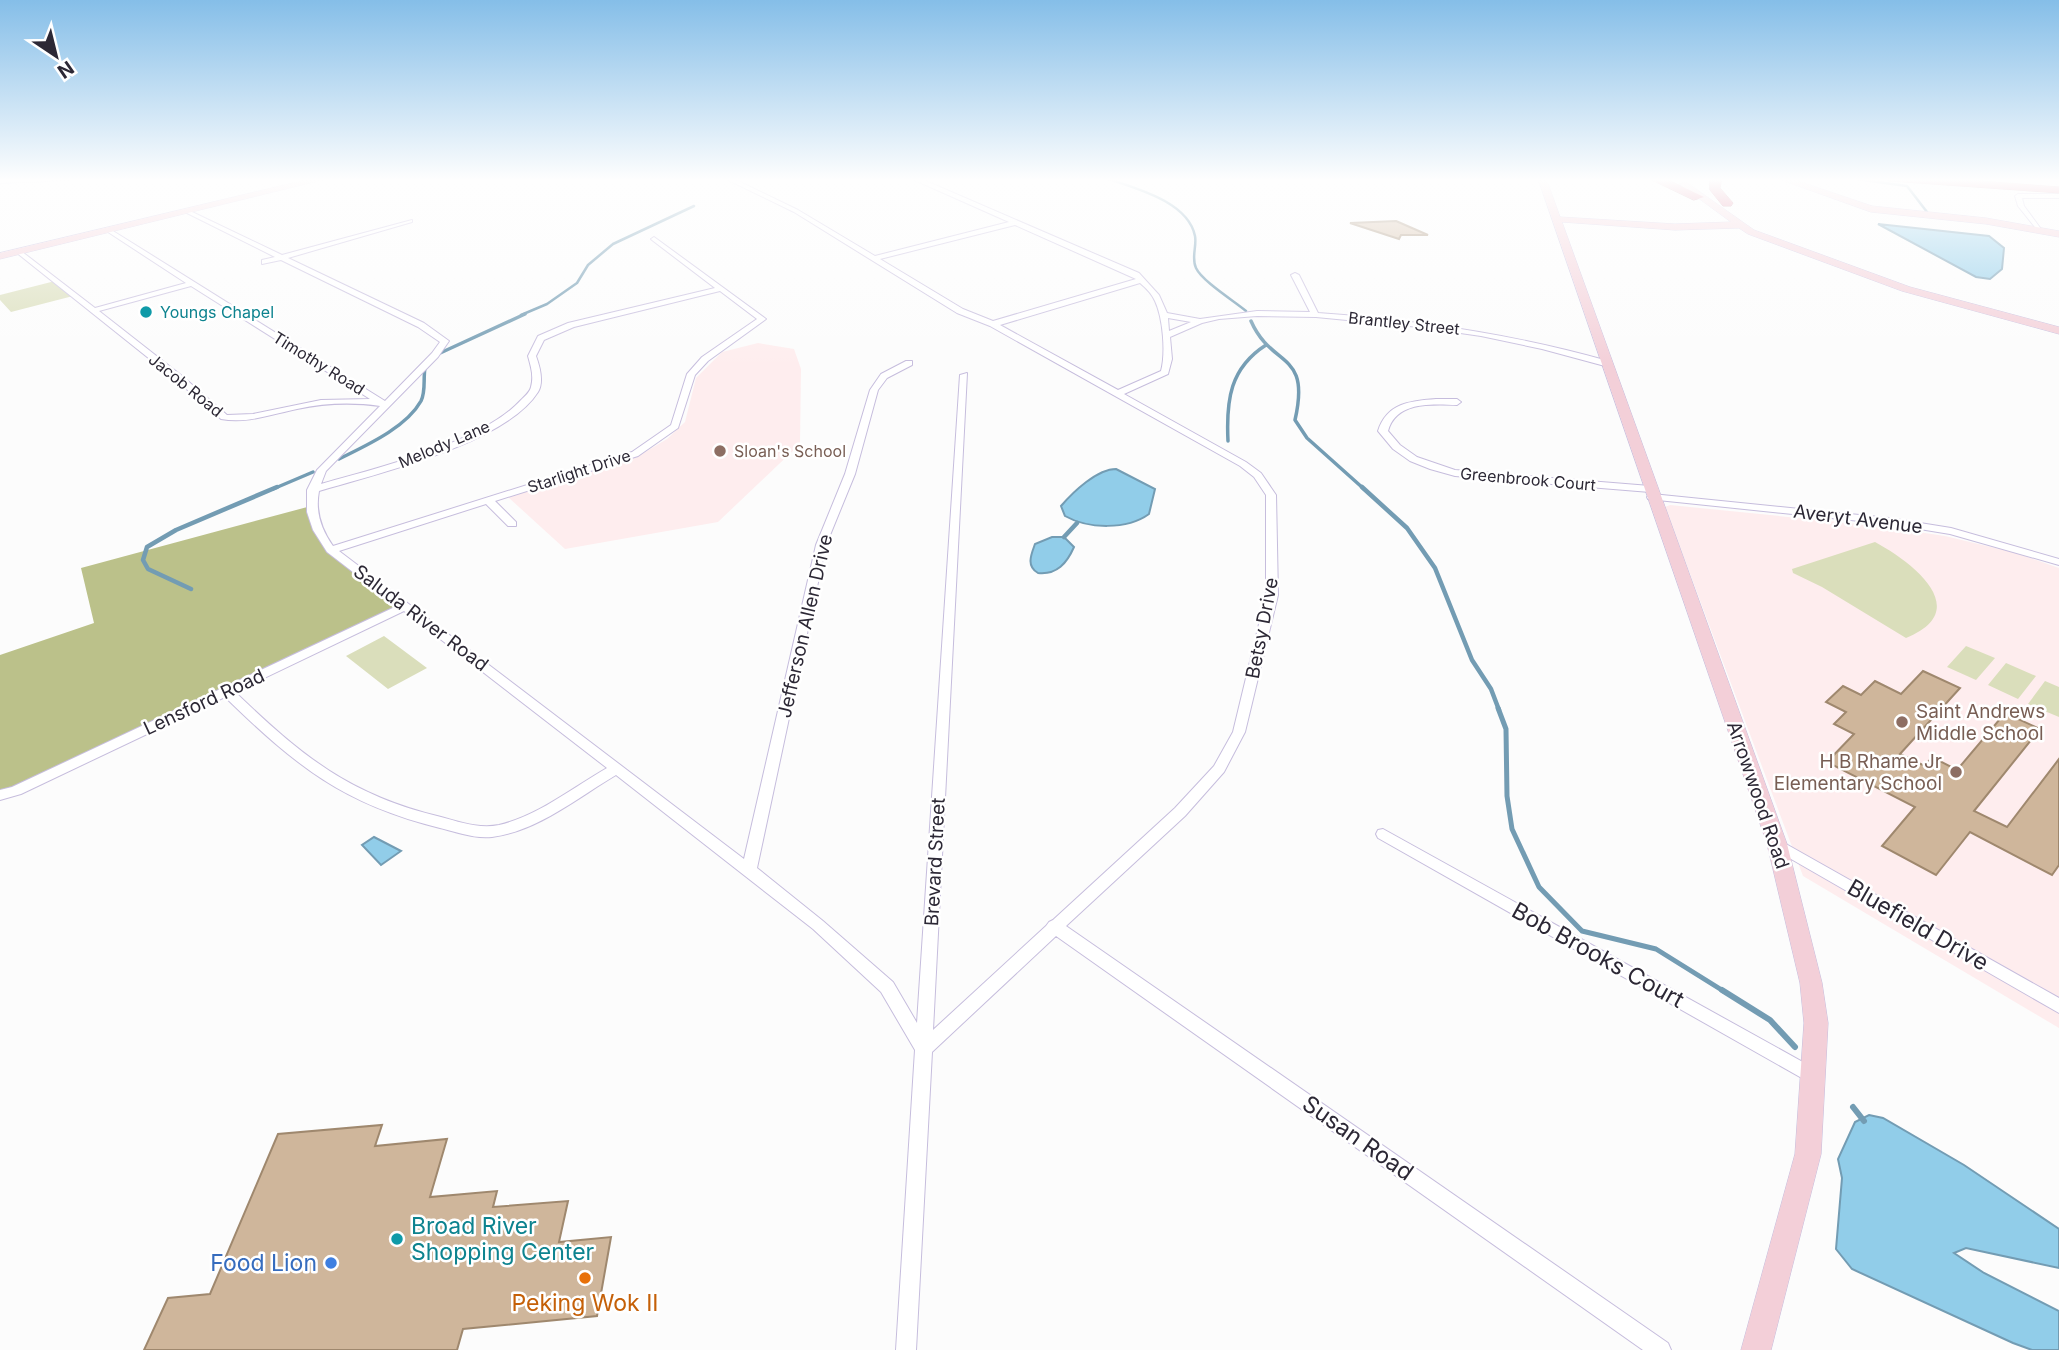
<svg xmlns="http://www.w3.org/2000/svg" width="2059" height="1350" viewBox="0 0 2059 1350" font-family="Inter,sans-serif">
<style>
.education{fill:#feedee}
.green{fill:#dadebb}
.forest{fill:#bbc18a}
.water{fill:#91cde9;stroke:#739cb3;stroke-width:2}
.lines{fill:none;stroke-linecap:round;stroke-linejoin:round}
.stream-far4{stroke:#739cb3;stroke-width:2.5}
.stream-far3{stroke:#739cb3;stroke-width:3.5}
.stream-far2{stroke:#739cb3;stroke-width:4.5}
.stream-far1{stroke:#739cb3;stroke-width:5}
.stream{stroke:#739cb3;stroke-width:6}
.building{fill:#cfb69b;stroke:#9f886e;stroke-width:2}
.street-casing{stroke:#c6bddd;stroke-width:2}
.secondary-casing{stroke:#c6bddd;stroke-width:1}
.highway-casing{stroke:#9a4c64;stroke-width:1}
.street{fill:#fff;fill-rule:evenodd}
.secondary{fill:#f3cfd8;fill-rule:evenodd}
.highway{fill:#d65f7d;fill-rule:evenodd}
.culture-dot{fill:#0f9aa8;stroke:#fff;stroke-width:2.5}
.education-dot{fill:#8d6e63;stroke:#fff;stroke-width:2.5}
.shop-dot{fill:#3f7fe0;stroke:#fff;stroke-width:2.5}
.food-dot{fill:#e8710a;stroke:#fff;stroke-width:2.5}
.labels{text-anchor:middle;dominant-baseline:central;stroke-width:5;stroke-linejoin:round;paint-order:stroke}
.far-culture-label{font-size:16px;fill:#0d838f;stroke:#fff;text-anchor:start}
.far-street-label{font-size:16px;fill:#2c2835;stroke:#fff}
.far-education-label{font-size:16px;fill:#785e54;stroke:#fff;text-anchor:start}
.street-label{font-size:19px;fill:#2c2835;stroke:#fff}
.education-label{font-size:19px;fill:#785e54;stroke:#fff;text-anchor:start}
.near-street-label{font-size:23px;fill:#2c2835;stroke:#fff}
.near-culture-label{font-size:23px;fill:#0d838f;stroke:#fff;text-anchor:start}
.near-shop-label{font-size:23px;fill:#366cbe;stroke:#fff;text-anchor:end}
.near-food-label{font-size:23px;fill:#c56008;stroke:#fff}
</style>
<rect width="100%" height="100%" fill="#fcfcfc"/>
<path class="education" d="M 758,343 L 794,349 L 801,369 L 800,444 L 718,522 L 565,549 L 508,497 L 635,458 L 667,439 L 685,422 L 696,378 L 722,352 Z
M 1670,505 L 1878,526 L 1945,536 L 2016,553 L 2059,568 L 2059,1028 L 1803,876 L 1665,507 Z"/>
<path class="green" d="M 55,281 L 73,296 L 11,312 L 0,300 L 0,295 Z
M 1875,542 C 1912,562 1975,610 1906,638 L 1822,587 L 1793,573 L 1792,569 Z
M 384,636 L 427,668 L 388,689 L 346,656 Z
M 1966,646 L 1995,658 L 1976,680 L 1947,667 Z
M 2006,663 L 2036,676 L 2018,699 L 1988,685 Z
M 2045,681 L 2059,687 L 2059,717 L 2028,704 Z"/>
<path class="forest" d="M 311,506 L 320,536 L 406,606 L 0,795 L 0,655 L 94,623 L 81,568 Z"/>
<path class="water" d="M 1878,224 L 1989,236 L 2004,248 L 2002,269 L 1990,279 L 1976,277 Z
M 1116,469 L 1155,489 L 1149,514 C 1127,530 1088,529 1065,516 L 1061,506 C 1073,492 1097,469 1116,469 Z
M 1052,537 L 1064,537 L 1074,547 C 1067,563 1057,575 1038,573 C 1026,566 1031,555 1035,544 Z
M 374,837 L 401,851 L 381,865 L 362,845 Z
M 1869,1115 L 1883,1118 L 1964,1165 L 2059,1229 L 2059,1268 L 1966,1248 L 1954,1253 L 1984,1273 L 2059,1311 L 2059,1350 L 2032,1350 L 2013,1343 L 1852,1269 L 1836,1249 L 1842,1178 L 1838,1159 L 1855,1122 Z"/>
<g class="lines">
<path class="stream-far4" d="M 1106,178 C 1134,188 1188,201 1195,236 C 1197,246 1191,258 1196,268 C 1202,281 1234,301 1246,311
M 1849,178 L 1907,186 L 1927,212
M 521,315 L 547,304 L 577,283 L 588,265 L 613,244 L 694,206"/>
<path class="stream-far3" d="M 1251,321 C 1272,369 1311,350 1295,420 L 1307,438 L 1364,489
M 438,354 L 525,314
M 1228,441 C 1226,400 1230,368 1266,345
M 339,459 C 365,446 406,428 421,401 C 426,391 423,379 425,368
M 273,489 L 313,472"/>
<path class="stream-far2" d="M 1362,487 L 1407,528 L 1435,568 L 1472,660 L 1491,689 L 1499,710
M 1064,537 L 1077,523
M 191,589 L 148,569 L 143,560 L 147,547 L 176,530 L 277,487"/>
<path class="stream-far1" d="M 1498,708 L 1506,729 L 1507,796 L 1512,829 L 1539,887 L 1582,931 L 1656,949 L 1725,992"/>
<path class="stream" d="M 1722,990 L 1770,1020 L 1795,1047
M 1853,1107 L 1864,1121"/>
</g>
<path class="building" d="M 1396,221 L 1428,235 L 1401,235 L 1399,239 L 1350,223 Z
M 1923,671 L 1960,688 L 1900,754 L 1925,766 L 1932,757 L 1957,770 L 2005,713 L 2040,729 L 1974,811 L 2007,827 L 2059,759 L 2059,865 L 2052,875 L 1970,832 L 1936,875 L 1882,846 L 1915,807 L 1827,762 L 1854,734 L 1834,724 L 1846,712 L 1826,702 L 1843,686 L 1861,695 L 1875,681 L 1901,694 Z
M 382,1125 L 375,1146 L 447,1139 L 430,1197 L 497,1191 L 493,1207 L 568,1201 L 559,1242 L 611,1237 L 597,1316 L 463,1329 L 457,1350 L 144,1350 L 168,1298 L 210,1294 L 278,1134 Z"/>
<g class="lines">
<g class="street-casing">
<path id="street" d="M 72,178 L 69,180 L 0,183 L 0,179 Z
M 724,178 L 732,178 L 798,210 L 875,256 L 1009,222 L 910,178 L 919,178 L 1139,273 L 1159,295 L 1167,313 L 1200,319 L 1257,311 L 1310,312 L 1291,275 L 1295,273 L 1299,275 L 1318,313 C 1417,320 1513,334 1608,361 L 1609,363 L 1605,366 L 1542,349 L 1481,336 L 1419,327 L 1316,317 L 1257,316 L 1219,319 L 1202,323 L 1170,337 L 1172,359 L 1168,374 L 1124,394 L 1246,462 L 1261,473 L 1276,495 L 1278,595 L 1245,732 L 1224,772 L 1185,816 L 1066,926 L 1668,1343 L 1671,1350 L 1643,1350 L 1056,936 L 932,1052 L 916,1350 L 896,1350 L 915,1050 L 881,992 L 813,929 L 616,775 C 577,798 538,831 492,837 C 475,839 457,832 440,828 C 343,804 296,766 225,697 L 21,794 L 0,800 L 0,790 L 12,787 L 397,606 L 327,552 L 313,530 L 307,512 L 307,490 L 317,470 L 380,406 C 352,402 325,403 297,409 C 272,414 247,424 221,419 L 176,380 L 17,253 L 17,251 L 21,251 L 95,308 L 186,283 L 108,232 L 113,231 L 385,401 L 432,353 L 440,342 L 418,327 L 281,260 L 262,264 L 262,260 L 275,257 L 185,212 L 190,211 L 282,255 L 412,220 L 412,222 L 288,258 L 424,323 L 449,341 L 438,357 L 326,471 L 321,484 C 377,468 482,443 521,400 C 525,396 530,392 531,387 C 534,376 531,367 528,356 L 538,336 L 568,323 L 715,288 L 652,240 L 651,239 L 654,237 L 766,319 L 708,361 L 695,375 L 678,428 L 638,456 L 495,501 L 516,522 L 516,526 L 508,526 L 486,504 L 339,551 L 744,859 L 816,545 L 845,474 L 870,390 L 881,374 L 906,361 L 912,361 L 912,365 L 887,378 L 878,390 L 855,474 L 826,545 L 757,868 L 823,921 L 893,982 L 917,1023 L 960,375 L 967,373 L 933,1030 L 1046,926 L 1049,922 L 1053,920 L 1175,808 L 1214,766 L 1233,732 L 1266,595 L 1266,495 L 1254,477 L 1240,466 L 990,326 L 957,313 L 794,212 ZM 1015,225 L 1136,279 L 993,321 L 963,309 L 880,259 ZM 1140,283 C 1146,288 1152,294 1155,301 C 1163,318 1166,353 1161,371 L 1118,390 L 1000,325 ZM 191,286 L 370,399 L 321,400 L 253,414 L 227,415 L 182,376 L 99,311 ZM 720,291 L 757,319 L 702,357 L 687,374 L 671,425 L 632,452 L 333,546 C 321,529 315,512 319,491 C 376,474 505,444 538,392 C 544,382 540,367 536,356 L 544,340 L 574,327 ZM 1168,318 L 1191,322 L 1169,331 ZM 404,611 L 607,768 C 572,788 538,816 499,825 C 479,829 460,822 441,817 C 349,795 302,756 235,692 Z
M 2059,194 L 2059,198 L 2022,198 L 2024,206 L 2041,229 L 2038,231 L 2018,206 L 2015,196 L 2018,194 Z
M 1436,399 L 1457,399 L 1461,402 L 1457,405 C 1432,404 1396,401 1388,431 L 1400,445 L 1417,457 L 1455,470 L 1650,486 L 1655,489 L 1650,492 L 1455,476 L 1430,469 L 1410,461 L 1393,449 L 1378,431 C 1387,403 1410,401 1436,399 Z
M 1652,494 L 1889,518 L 1951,528 L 2059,559 L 2059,565 L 1950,534 L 1889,524 L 1648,499 L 1647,497 Z
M 1383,829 L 1819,1071 L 1822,1076 L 1819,1081 L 1813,1084 L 1807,1081 L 1378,838 L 1376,834 L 1378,830 Z
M 1777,839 L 2059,998 L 2059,1013 L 1772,848 L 1770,844 L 1772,840 Z"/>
</g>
<g class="secondary-casing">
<path id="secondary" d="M 314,178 L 330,178 L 0,259 L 0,253 Z
M 1538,178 L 1546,178 L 1560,217 L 1675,224 L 1731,222 L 1679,184 L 1686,182 L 1754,230 L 1910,287 L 2059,327 L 2059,334 L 1902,291 L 1748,234 L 1739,228 L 1675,230 L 1562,222 L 1787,844 L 1822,983 L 1828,1023 L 1821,1154 L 1771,1350 L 1741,1350 L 1795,1154 L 1804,1023 L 1800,983 L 1767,844 Z
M 1776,178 L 1789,178 L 1872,206 L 1986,218 L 2059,231 L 2059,237 L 1986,224 L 1871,212 Z"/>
</g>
<g class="highway-casing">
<path id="highway" d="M 1648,178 L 1664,178 L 1704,197 L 1694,200 Z
M 1710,178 L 1722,178 L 1720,188 L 1733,203 L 1731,206 L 1723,206 L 1710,190 Z
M 1884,178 L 1941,178 L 2059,187 L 2059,193 L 1890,181 Z"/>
</g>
<use href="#street" class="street"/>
<use href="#secondary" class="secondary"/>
<use href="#highway" class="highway"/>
</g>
<linearGradient id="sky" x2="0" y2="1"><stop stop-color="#85bee8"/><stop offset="0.49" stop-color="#fefefe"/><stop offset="1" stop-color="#fefefe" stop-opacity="0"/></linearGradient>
<rect width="2059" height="367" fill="url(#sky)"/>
<g class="culture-dot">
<circle cx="146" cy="312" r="7"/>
<circle cx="397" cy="1239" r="7"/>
</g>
<g class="education-dot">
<circle cx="720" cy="451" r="7"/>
<circle cx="1902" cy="722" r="7"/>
<circle cx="1956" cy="772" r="7"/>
</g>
<circle class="shop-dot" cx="331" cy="1263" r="7"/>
<circle class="food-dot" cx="585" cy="1278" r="7"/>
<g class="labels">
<g class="far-culture-label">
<text x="160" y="312">Youngs Chapel</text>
</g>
<g class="far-street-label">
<text transform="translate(1404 323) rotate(6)">Brantley Street</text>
<text transform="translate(319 363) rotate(32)">Timothy Road</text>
<text transform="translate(186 385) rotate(39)">Jacob Road</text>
<text transform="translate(444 444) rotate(-23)">Melody Lane</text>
<text transform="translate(579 471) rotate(-18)">Starlight Drive</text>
<text transform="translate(1528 479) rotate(5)">Greenbrook Court</text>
</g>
<g class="far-education-label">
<text x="734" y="451">Sloan's School</text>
</g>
<g class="street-label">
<text transform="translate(1858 519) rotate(7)">Averyt Avenue</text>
<text transform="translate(421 618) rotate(37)">Saluda River Road</text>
<text transform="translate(805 626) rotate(-77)">Jefferson Allen Drive</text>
<text transform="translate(1262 628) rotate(-79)">Betsy Drive</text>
<text transform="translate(204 702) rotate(-25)">Lensford Road</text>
<text transform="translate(1758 795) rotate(71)">Arrowwood Road</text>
<text transform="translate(935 862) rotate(-87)">Brevard Street</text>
</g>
<g class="education-label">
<text x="1916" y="711">Saint Andrews<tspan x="1916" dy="22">Middle School</tspan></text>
<text x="1942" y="761" text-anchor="end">H B Rhame Jr<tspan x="1942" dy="22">Elementary School</tspan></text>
</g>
<g class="near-street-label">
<text transform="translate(1918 925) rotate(30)">Bluefield Drive</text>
<text transform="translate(1598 955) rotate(29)">Bob Brooks Court</text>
<text transform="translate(1358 1138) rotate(35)">Susan Road</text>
</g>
<g class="near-culture-label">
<text x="411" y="1226">Broad River<tspan x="411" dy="26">Shopping Center</tspan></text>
</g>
<g class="near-shop-label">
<text x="317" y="1263">Food Lion</text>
</g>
<g class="near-food-label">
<text x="585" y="1303">Peking Wok II</text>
</g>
</g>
<g transform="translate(56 56) rotate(145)" stroke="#ffffff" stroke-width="5" paint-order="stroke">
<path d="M0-5L12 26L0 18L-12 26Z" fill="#2c2835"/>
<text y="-10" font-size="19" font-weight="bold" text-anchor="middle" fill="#2c2835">N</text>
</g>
</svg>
